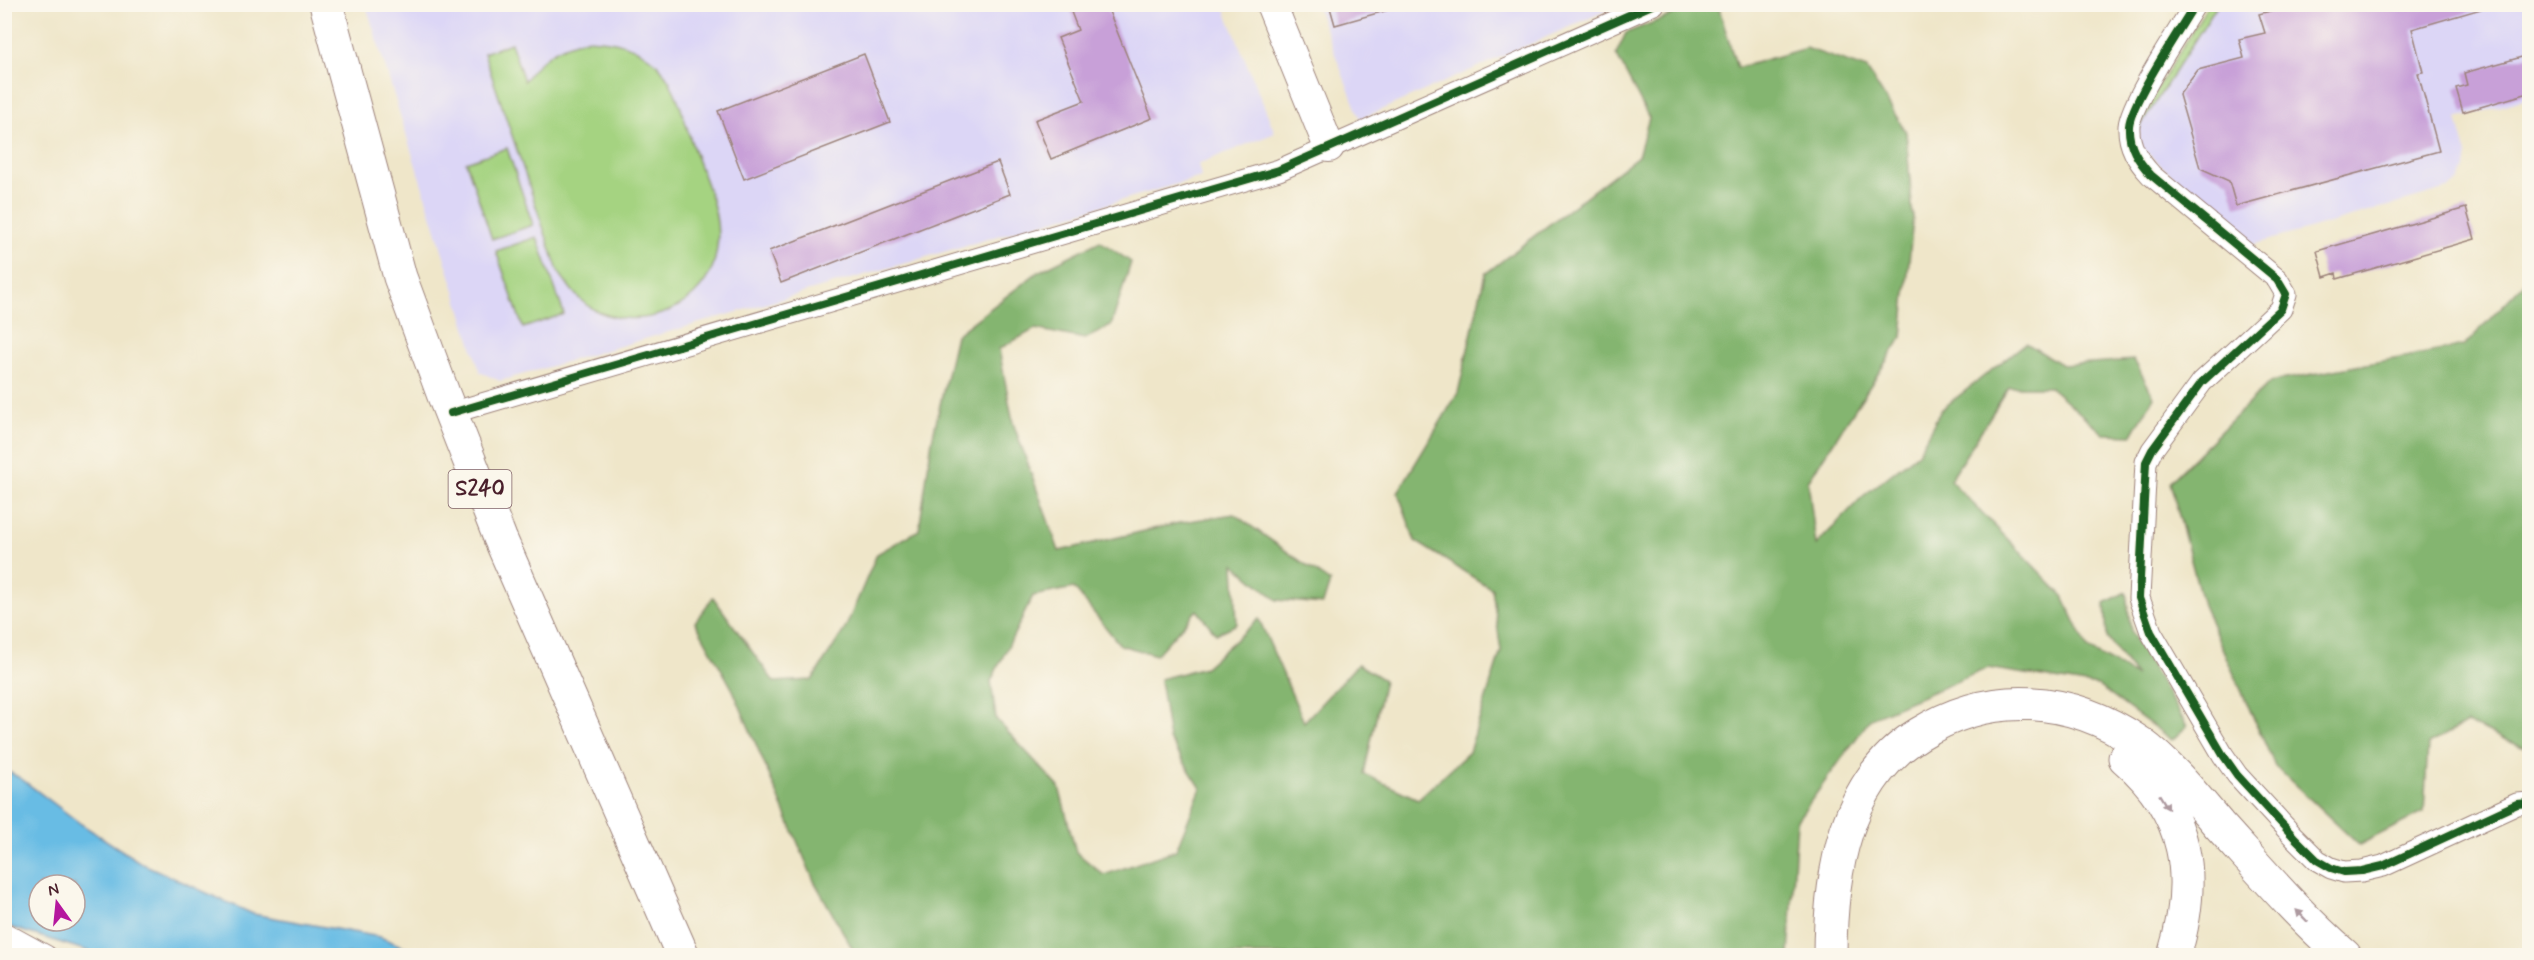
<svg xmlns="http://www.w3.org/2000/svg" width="2534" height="960" viewBox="0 0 2534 960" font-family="Mynerve,sans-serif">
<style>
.built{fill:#dcd6f6}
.green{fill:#a5d381;stroke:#787956;stroke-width:1.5}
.forest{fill:#84b56f;stroke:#676a4d;stroke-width:1.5}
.water{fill:#68bce4;stroke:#596e88;stroke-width:1.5;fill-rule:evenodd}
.building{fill:#c8a0d8}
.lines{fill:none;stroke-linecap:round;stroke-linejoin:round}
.street-casing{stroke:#9c827a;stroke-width:23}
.secondary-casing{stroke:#9c827a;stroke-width:32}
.primary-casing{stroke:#9c827a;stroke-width:35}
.highway-casing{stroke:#9c827a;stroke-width:35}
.street{stroke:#fff;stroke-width:21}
.secondary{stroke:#fff;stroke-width:30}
.primary{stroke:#fff;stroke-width:33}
.highway{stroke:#fff;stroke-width:33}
.cycleway-casing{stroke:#fbf7ec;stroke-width:11}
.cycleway{stroke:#1b5e20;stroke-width:8}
.oneway{fill:#ae9aa0}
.labels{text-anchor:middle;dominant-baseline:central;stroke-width:6;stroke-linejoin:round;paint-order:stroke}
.shield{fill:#fbf7ec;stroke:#7f6065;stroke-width:1.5}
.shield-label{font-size:22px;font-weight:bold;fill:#4a1f2b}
</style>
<rect width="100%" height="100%" fill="#fbf7ec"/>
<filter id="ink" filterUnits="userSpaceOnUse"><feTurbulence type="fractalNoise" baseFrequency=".0167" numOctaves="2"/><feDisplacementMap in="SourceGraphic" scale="12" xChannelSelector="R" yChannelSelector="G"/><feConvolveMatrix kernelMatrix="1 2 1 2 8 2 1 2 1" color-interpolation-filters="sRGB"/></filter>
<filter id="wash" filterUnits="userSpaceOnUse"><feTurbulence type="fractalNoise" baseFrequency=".008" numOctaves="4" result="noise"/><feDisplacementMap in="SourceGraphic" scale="24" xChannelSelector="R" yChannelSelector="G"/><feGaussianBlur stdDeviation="1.35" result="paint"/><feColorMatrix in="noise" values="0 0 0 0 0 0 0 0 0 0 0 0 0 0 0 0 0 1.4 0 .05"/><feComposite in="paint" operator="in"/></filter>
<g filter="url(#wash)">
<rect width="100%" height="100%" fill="#efe6c9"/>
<path class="built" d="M 366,5 L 1223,5 L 1275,133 L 1198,164 L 1201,177 L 500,381 L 480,372 Z
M 1316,5 L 1619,5 L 1360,119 Z
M 2208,5 L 2529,5 L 2529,98 L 2457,119 L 2467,154 L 2465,169 L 2459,180 L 2448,189 L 2252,245 L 2139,146 L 2139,119 Z"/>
<path class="green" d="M 2208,5 L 2217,5 L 2136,133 L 2139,119 Z
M 586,39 C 613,40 636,44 657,64 C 662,70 669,79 672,87 C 682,105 686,127 693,147 C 700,169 712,193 716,216 C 719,232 718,250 713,266 C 696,310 642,330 599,312 C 580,304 569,287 558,271 L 484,53 L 511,43 L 524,81 C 543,55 556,47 586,39 Z
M 507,148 L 533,225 L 492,239 L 466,162 Z
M 537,237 L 564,314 L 523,328 L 496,251 Z"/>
<path class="forest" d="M 1698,5 L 1718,5 L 1737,68 L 1806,48 L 1867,69 L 1906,132 L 1913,218 L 1902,337 L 1808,481 L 1816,545 L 1862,497 L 1918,453 L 1941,410 L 2026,343 L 2062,365 L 2134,360 L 2154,397 L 2132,435 L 2104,434 L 2050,387 L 2009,387 L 1950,480 L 2063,596 L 2088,649 L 2136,676 L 2107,638 L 2105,603 L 2126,592 L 2131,632 L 2187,726 L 2172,740 L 2098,686 L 1988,668 L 1871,718 L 1797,820 L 1789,955 L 856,955 L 814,881 L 733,690 L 695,622 L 713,597 L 774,682 L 812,680 L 845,629 L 877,554 L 919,530 L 932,440 L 956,335 L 1038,272 L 1100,241 L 1131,262 L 1111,326 L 1085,339 L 1035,329 L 999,349 L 1013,423 L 1059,551 L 1183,522 L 1234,514 L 1330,582 L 1323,604 L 1277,600 L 1234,564 L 1237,624 L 1216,634 L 1197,610 L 1156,655 L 1120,645 L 1074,588 L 1033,596 L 991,681 L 996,719 L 1059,787 L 1076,852 L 1104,875 L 1176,850 L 1201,788 L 1169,739 L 1160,679 L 1205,667 L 1259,619 L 1304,722 L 1358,664 L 1384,680 L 1364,774 L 1418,799 L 1469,752 L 1501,651 L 1492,589 L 1415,541 L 1398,492 L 1458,393 L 1485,274 L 1638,156 L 1649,118 L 1616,54 L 1626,33 Z
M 2529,278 L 2529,750 L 2467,723 L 2428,744 L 2424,812 L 2359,845 L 2275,766 L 2203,605 L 2170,482 L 2270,382 L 2464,346 Z"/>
<path class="water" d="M 5,770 L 20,778 L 81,824 L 141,863 L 253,914 L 380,937 L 423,955 L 101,955 L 13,928 L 5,924 ZM 39,885 L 75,885 L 75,921 L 39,921 Z"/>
<g id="blocks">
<path class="building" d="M 1088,4 L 1106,4 L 1152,118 L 1051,159 L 1035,120 L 1084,101 L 1058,38 L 1078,30 L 1071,12 Z
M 1329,4 L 1392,4 L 1392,9 L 1335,25 Z
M 2295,4 L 2481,4 L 2481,9 L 2412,29 L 2423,72 L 2418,73 L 2439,151 L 2236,206 L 2229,181 L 2200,168 L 2179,95 L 2198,70 L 2244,58 L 2239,39 L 2265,33 L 2259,14 Z
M 864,54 L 890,122 L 744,179 L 718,111 Z
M 2529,55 L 2529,93 L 2463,112 L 2456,88 L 2467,85 L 2464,73 Z
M 998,162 L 1010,194 L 781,283 L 769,251 Z
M 2466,208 L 2475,239 L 2337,279 L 2336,273 L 2324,277 L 2317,251 Z"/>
</g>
</g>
<g filter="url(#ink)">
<use href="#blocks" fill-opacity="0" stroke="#9c827a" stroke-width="1.5"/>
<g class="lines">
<g class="street-casing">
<path id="street" d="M 2195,4 C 2180,29 2131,102 2129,126 C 2128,146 2138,161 2151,175 L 2277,279 L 2286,294 L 2281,309 L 2202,382 L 2152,450 L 2146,462 L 2139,598 L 2151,632 L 2223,755 L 2237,775 L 2294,837 L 2317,860 L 2331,868 L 2344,872 L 2362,871 L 2383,866 L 2517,804 L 2530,803
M 451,413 L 1279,170 L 1654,4
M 4,933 L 46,956"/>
</g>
<g class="secondary-casing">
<path id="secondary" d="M 1271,4 L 1329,147"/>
</g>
<g class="primary-casing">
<path id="primary" d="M 326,4 L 400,277 L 444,396 L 500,538 L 683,956"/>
</g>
<g class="highway-casing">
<path id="highway" d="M 2125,758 C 2189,813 2198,877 2174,956
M 1830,956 C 1830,875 1844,780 1919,734 C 1991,689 2071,695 2140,743 C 2170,765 2195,797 2219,825 C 2260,870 2299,916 2345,956"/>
</g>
<use href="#street" class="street"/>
<use href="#secondary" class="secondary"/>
<use href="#primary" class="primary"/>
<use href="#highway" class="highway"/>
<g class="cycleway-casing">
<path id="cycleway" d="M 2195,4 C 2180,29 2131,102 2129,126 C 2128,146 2138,161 2151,175 L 2277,279 L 2286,294 L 2281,309 L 2202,382 L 2152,450 L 2146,462 L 2139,598 L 2151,632 L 2223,755 L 2237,775 L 2294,837 L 2317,860 L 2331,868 L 2344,872 L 2362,871 L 2383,866 L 2517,804 L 2530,803
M 451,413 L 1279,170 L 1654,4"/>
</g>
<use href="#cycleway" class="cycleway"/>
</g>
<defs><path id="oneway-solid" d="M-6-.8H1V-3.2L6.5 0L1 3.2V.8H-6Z" transform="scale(1.5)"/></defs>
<g class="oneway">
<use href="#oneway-solid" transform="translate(2164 802) rotate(58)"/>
<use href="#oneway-solid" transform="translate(2302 916) rotate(-134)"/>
</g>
</g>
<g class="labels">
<rect class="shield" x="448.5" y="470" width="63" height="38" rx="4.5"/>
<g class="shield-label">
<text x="480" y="489">S240</text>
</g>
</g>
<rect width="2534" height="960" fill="none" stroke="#fbf7ec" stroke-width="24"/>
<g transform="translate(57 903) rotate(345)"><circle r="28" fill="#fbf7ec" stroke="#b4a19f" stroke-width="1.5"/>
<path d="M0-4.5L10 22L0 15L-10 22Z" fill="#b5179e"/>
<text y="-9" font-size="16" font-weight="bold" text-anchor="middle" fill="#4a1f2b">N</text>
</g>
</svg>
